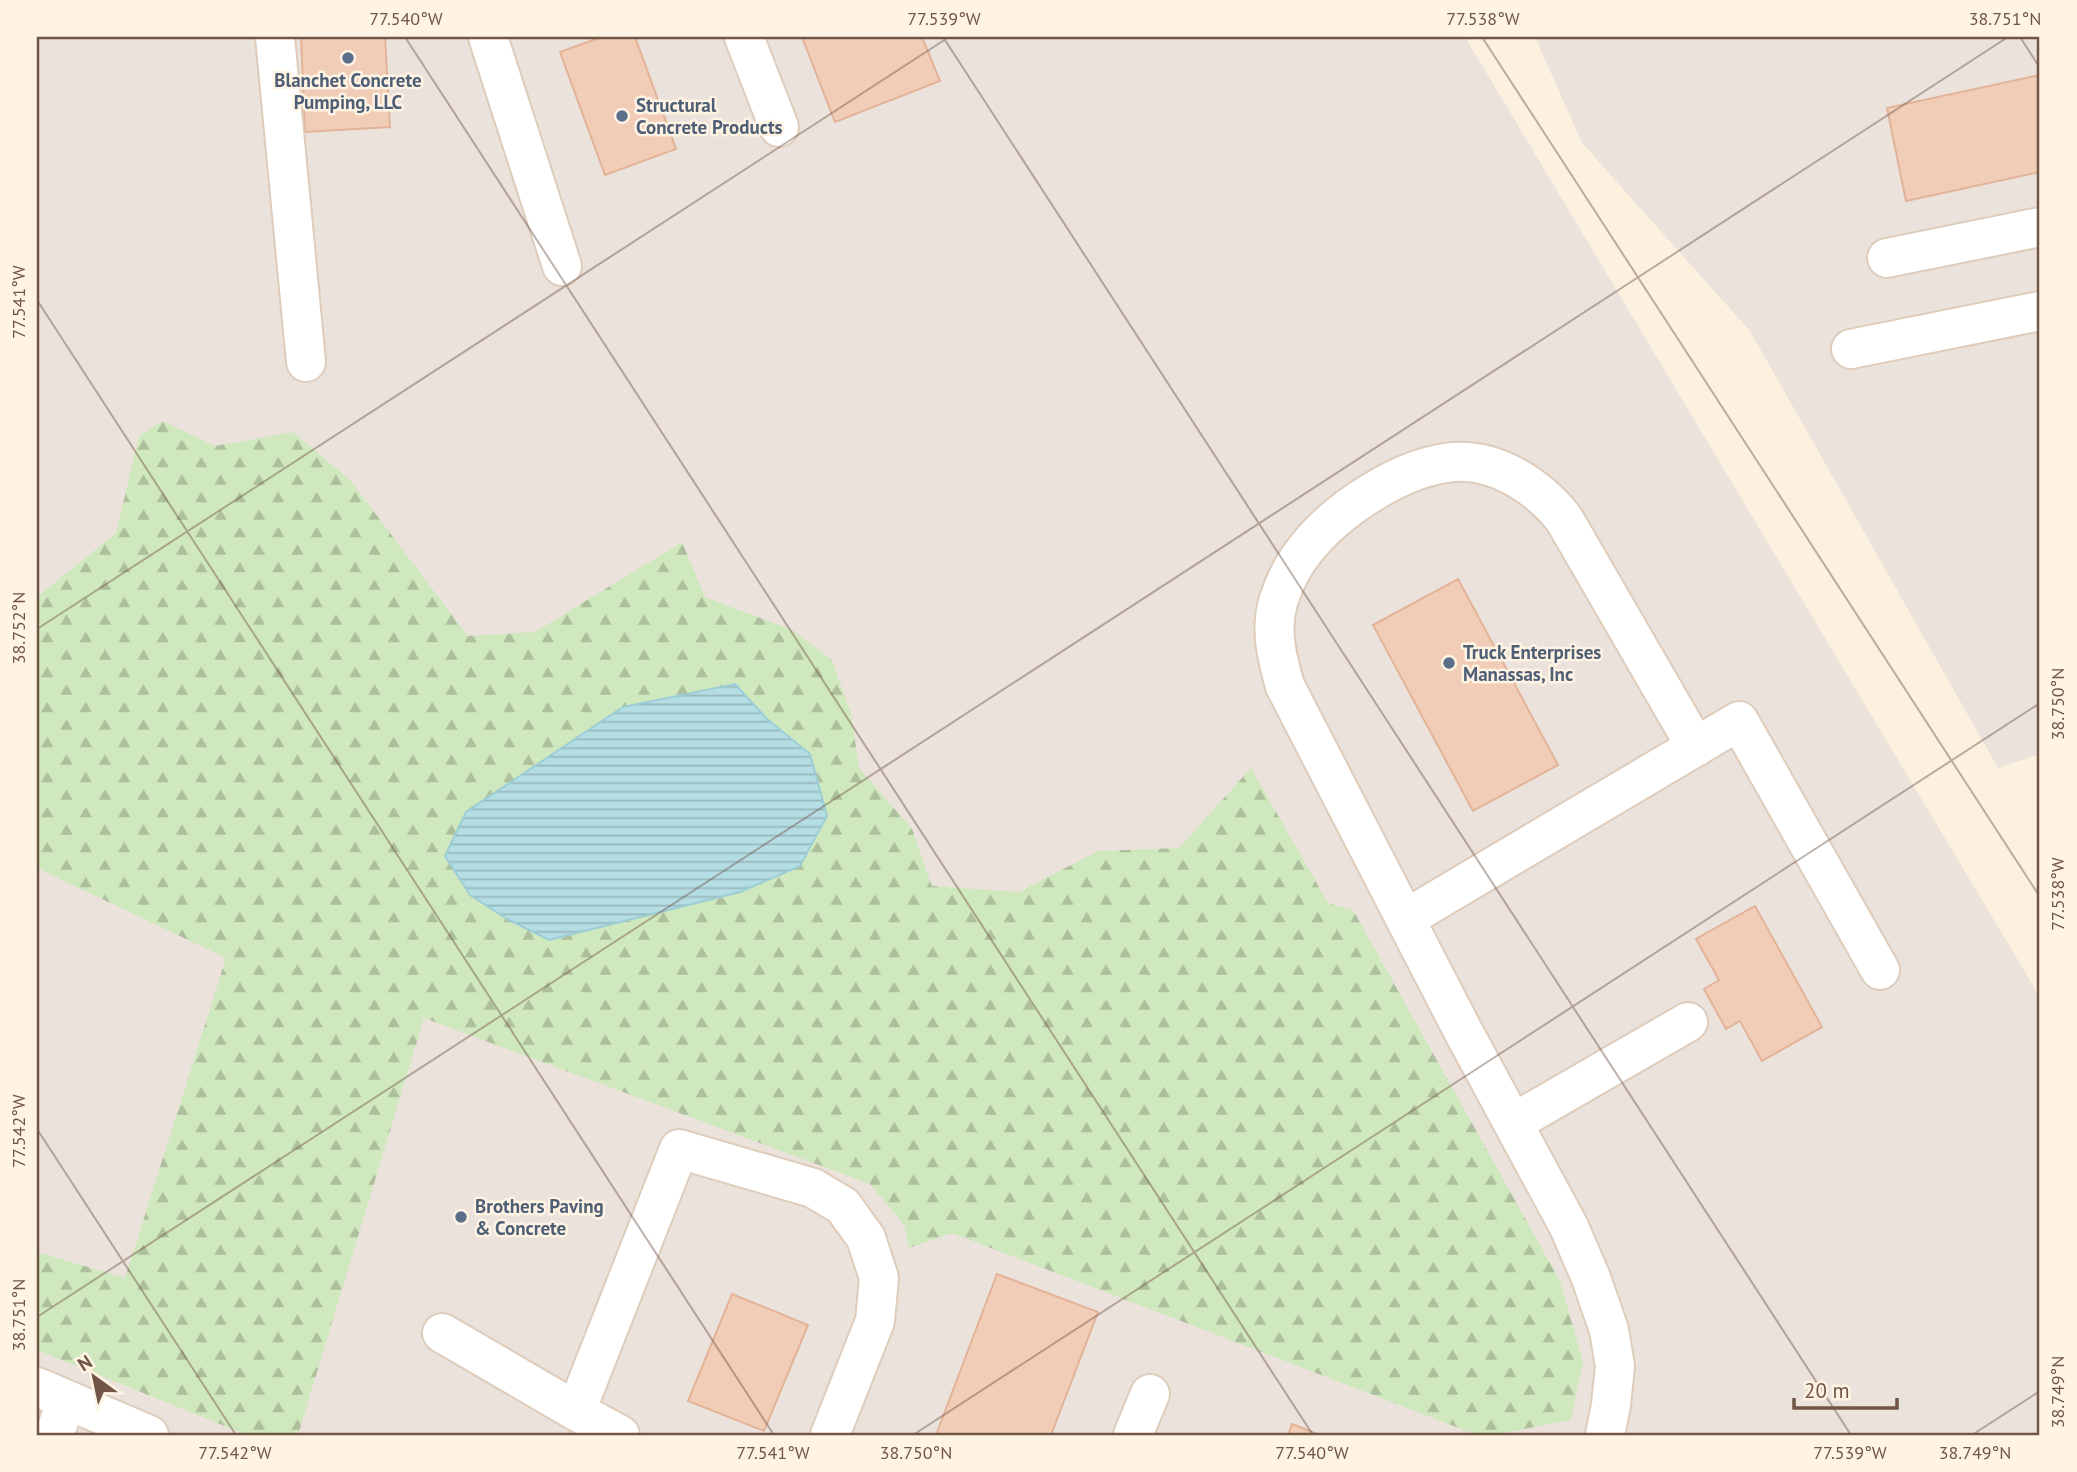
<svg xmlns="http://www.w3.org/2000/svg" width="2077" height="1472" viewBox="0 0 2077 1472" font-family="'PT Sans',sans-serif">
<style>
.industrial{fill:#eae2db}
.forest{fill:url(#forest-firs)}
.water{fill:url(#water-rules);stroke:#9bced6;stroke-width:2}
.building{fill:#f1cdb7;stroke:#e3b398;stroke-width:2}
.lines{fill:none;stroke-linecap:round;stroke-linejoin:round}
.minor-casing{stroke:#dfccbb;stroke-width:42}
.minor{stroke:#fff;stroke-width:38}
.ticks{fill:none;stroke:#715547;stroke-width:2;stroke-opacity:0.45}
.service-dot{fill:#5c6f8a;stroke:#fff4e4;stroke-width:2.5}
.labels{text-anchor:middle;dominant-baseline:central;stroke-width:5;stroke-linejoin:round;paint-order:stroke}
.service-label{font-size:19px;font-weight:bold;fill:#4e5e75;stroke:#fff4e4;text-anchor:start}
.neatline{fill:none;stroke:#715547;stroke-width:2.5}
.ticks-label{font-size:18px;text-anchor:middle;fill:#715547}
</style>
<defs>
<pattern id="forest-firs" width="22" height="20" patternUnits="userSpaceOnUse" patternTransform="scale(1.75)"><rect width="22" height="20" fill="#d0e8be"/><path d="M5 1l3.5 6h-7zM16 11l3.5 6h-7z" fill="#adbf9c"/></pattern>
<pattern id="water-rules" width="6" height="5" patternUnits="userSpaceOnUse" patternTransform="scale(1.75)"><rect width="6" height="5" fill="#b4dee4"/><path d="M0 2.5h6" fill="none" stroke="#97b7bb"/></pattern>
</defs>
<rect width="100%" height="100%" fill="#fcf0df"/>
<path class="industrial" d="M 37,37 L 1465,37 L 2040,997 L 2040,1435 L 37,1435 Z
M 1535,37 L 2040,37 L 2040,754 L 1998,768 L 1750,331 L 1582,143 Z"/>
<path class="forest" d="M 162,421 L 215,446 L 293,432 L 350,480 L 468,636 L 535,632 L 682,542 L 705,597 L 792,630 L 832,660 L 851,714 L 859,768 L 912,829 L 932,886 L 1019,892 L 1098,851 L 1179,848 L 1251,768 L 1328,903 L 1353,910 L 1560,1281 L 1583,1362 L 1571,1420 L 1493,1435 L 1477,1435 L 952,1233 L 909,1248 L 904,1225 L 870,1184 L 424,1018 L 298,1435 L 247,1435 L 37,1350 L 37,1252 L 125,1278 L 226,958 L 37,868 L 37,597 L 116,533 L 139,436 Z"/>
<path class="water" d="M 735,684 L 767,719 L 810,754 L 827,816 L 800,866 L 740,892 L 549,940 L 509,920 L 470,895 L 445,856 L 466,812 L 623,707 Z"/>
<path class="building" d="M 301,37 L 385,37 L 390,127 L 305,132 Z
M 601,37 L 635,37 L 676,149 L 605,175 L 560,52 Z
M 802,37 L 922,37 L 940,81 L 835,122 Z
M 2040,75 L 2040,172 L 1906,201 L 1887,108 Z
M 1458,579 L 1558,765 L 1473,811 L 1373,625 Z
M 1755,906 L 1822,1027 L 1762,1061 L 1740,1021 L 1726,1029 L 1704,989 L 1719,980 L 1696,939 Z
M 997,1274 L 1098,1312 L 1051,1435 L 936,1435 Z
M 732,1294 L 808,1325 L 764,1431 L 688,1401 Z
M 1292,1424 L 1320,1435 L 1288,1435 Z"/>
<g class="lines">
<g class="minor-casing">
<path id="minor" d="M 275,37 L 306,362
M 488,37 L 562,266
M 744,37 L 779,127
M 1887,258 L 2040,227
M 1851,349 L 2040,311
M 1405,919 L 1739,721 L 1880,970
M 1513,1123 L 1688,1022
M 442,1333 L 576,1411
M 37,1387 L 149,1435
M 54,1435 L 67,1400
M 620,1435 L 576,1411 L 679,1149 L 813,1188 L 843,1206 L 866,1238 L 879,1278 L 875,1321 L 830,1435
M 1133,1435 L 1150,1394
M 1605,1435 L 1611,1405 L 1615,1366 L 1609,1330 L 1591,1278 L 1569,1227 L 1463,1031 L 1285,686 C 1277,658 1270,631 1278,602 C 1284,583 1293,565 1305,550 C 1336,510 1402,466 1454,462 C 1497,459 1539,487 1564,519 L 1696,747"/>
</g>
<use href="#minor" class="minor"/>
</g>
<path class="ticks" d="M 405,37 L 1313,1435M 943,37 L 1851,1435M 1482,37 L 2040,897M 2020,37 L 2040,68M 37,300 L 774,1435M 37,629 L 949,37M 37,1129 L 236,1435M 37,1317 L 2008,37M 913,1435 L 2040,703M 1972,1435 L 2040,1391"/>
<g class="service-dot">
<circle cx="348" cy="58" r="7"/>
<circle cx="622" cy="116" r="7"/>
<circle cx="1449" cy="663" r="7"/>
<circle cx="461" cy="1217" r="7"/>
</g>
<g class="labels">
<g class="service-label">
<text x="348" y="80" text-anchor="middle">Blanchet Concrete<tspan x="348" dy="22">Pumping, LLC</tspan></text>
<text x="636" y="105">Structural<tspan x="636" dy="22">Concrete Products</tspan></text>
<text x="1463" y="652">Truck Enterprises<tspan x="1463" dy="22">Manassas, Inc</tspan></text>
<text x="475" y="1206">Brothers Paving<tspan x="475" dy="22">&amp; Concrete</tspan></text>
</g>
</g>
<rect width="2077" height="1472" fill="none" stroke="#fff4e4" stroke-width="77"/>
<g transform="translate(94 1377) rotate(327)" stroke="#fff4e4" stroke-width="5" paint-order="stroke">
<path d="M0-5L12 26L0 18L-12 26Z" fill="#715547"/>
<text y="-10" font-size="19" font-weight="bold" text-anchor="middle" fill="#715547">N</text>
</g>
<path d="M1794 1398v10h103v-10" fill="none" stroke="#715547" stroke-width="3.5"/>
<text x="1804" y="1398" font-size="21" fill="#715547" stroke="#fff4e4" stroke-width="5" paint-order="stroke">20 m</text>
<rect x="38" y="38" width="2000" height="1396" class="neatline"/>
<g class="ticks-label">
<text x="406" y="25">77.540°W</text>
<text x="944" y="25">77.539°W</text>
<text x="1483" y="25">77.538°W</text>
<text x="2005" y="25">38.751°N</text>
<text transform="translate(19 302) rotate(-90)" y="6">77.541°W</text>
<text transform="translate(19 628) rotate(-90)" y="6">38.752°N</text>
<text transform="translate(2058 704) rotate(-90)" y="6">38.750°N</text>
<text transform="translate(2058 894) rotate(-90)" y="6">77.538°W</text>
<text transform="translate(19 1131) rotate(-90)" y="6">77.542°W</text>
<text transform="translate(19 1315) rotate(-90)" y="6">38.751°N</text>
<text transform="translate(2058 1392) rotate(-90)" y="6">38.749°N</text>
<text x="235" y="1459">77.542°W</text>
<text x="773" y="1459">77.541°W</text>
<text x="916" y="1459">38.750°N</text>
<text x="1312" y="1459">77.540°W</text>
<text x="1850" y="1459">77.539°W</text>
<text x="1975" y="1459">38.749°N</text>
</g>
</svg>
